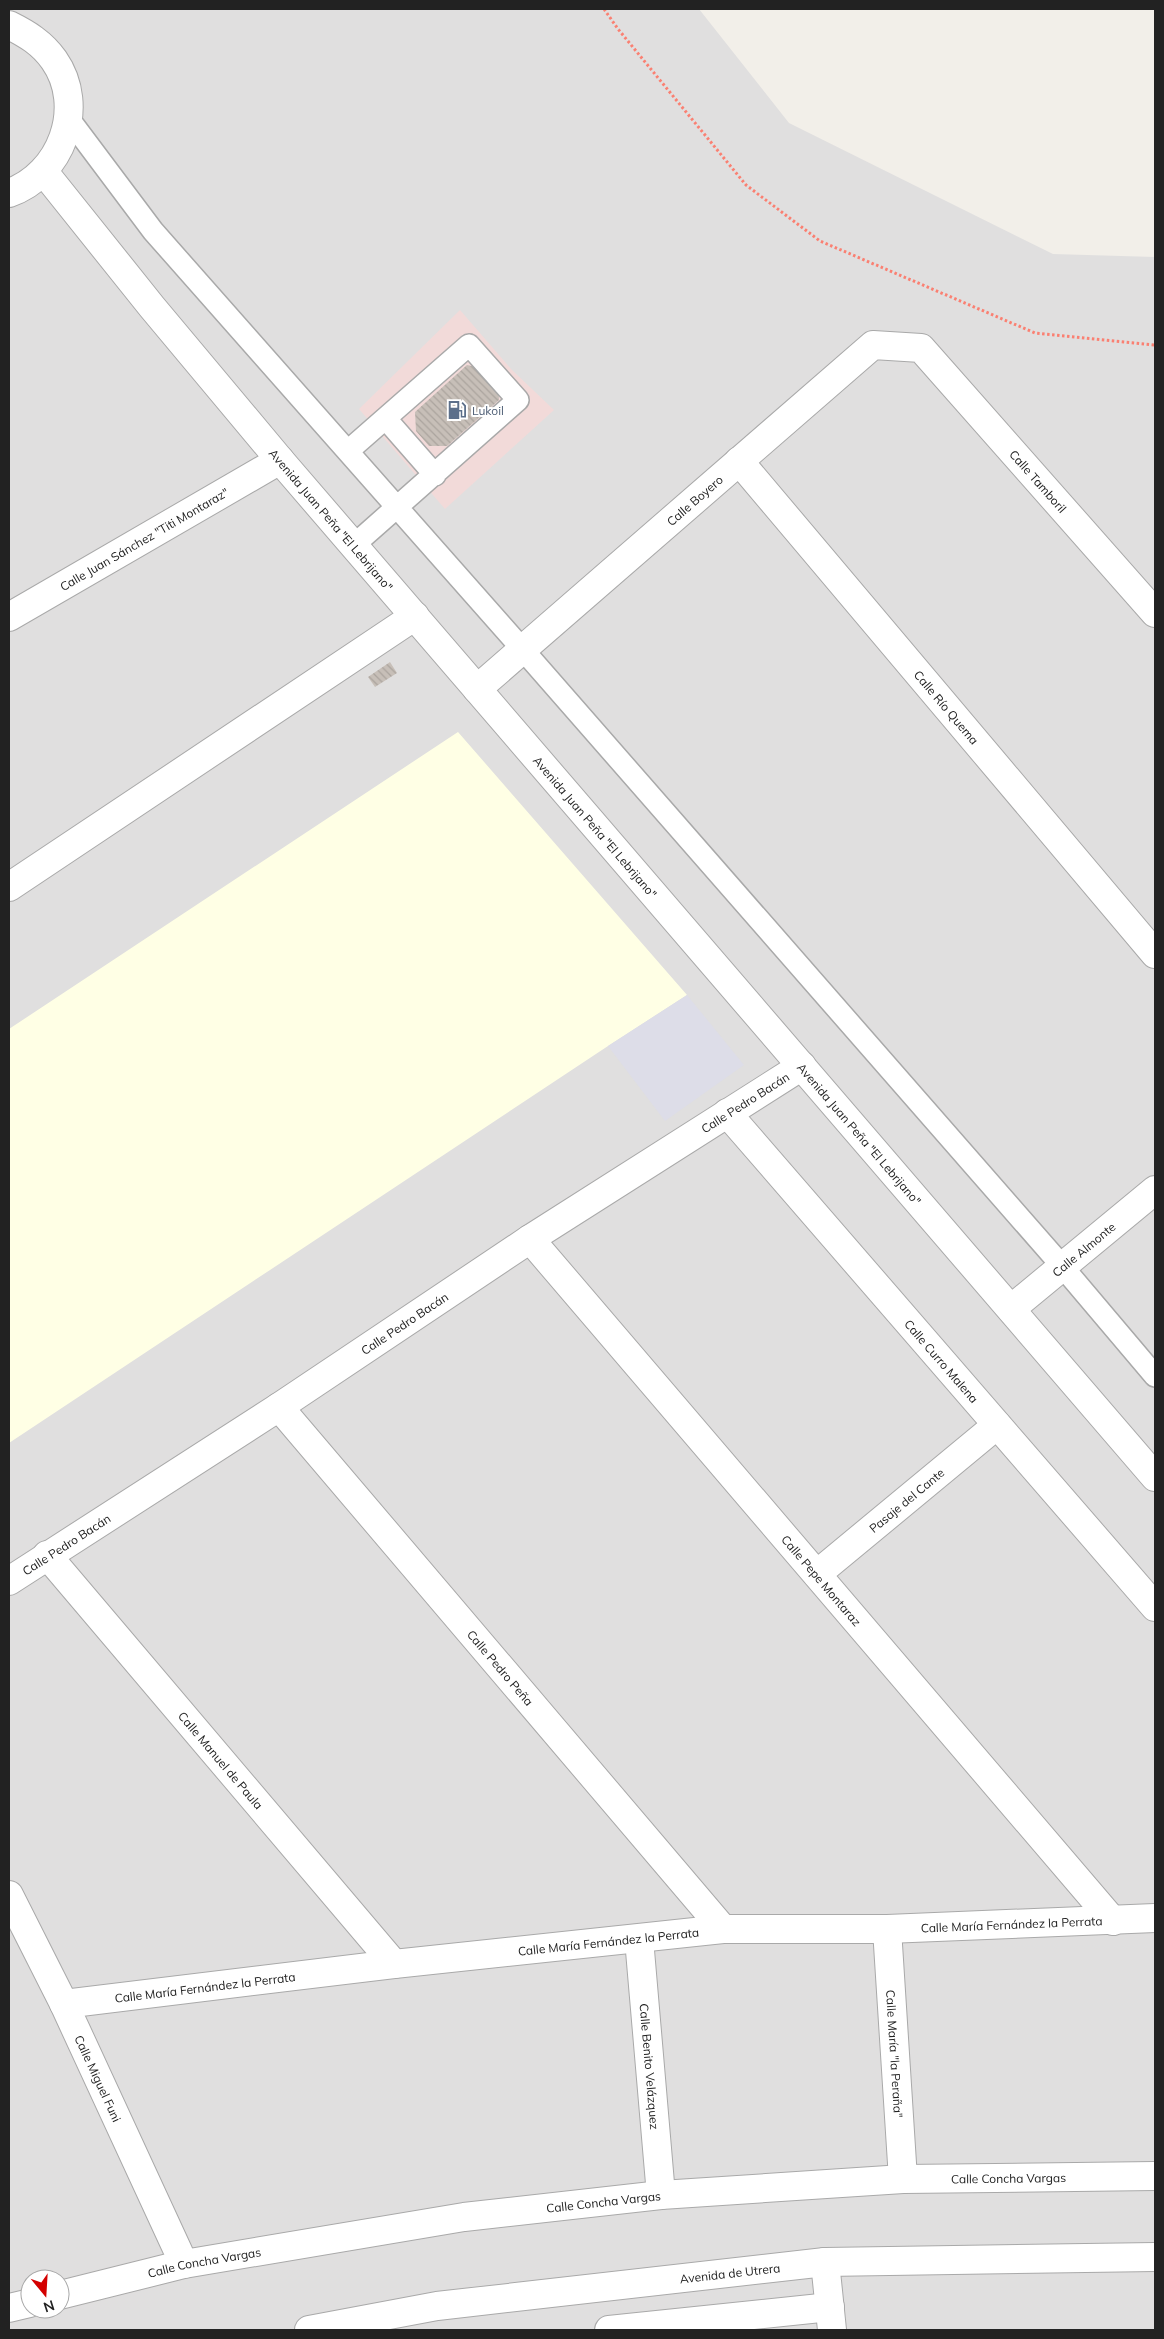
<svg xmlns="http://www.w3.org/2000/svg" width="1164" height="2339" viewBox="0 0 1164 2339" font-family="Mulish,sans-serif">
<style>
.residential{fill:#e0dfdf;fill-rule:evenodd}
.commercial{fill:#f2dad9}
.education{fill:#ffffe5}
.plaza{fill:#dddde8}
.building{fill:url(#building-back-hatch)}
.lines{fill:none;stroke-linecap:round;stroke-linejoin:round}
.service-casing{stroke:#a9a9a9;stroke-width:24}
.pedestrian-casing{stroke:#a9a9a9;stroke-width:30}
.minor-casing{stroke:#a9a9a9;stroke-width:30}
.tertiary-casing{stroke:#a9a9a9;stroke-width:30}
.path{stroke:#fa8072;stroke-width:3;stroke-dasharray:2.5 2.5;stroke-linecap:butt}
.service{stroke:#fff;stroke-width:21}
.pedestrian{stroke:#fff;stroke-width:28}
.minor{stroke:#fff;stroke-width:28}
.tertiary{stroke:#fff;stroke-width:28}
.labels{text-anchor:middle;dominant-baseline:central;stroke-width:4;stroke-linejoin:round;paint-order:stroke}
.service-label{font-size:12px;fill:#4e5e75;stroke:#fff;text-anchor:start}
.street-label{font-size:12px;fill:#222;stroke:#fff}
</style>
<defs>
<pattern id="building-back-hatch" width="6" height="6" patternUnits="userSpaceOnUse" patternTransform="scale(1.25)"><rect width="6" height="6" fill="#c7bfb8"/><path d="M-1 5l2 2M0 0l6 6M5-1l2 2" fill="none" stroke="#aba49e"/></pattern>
</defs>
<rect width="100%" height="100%" fill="#f2efe9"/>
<path class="residential" d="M 9,9 L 699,9 L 789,123 L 1053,254 L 1155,257 L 1155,2330 L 9,2330 ZM 30,2279 L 60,2279 L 60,2309 L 30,2309 Z"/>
<path class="commercial" d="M 460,310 L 511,369 L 554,410 L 445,509 L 359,409 Z"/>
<path class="education" d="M 458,732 L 687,995 L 608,1046 L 9,1443 L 9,1029 Z"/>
<path class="plaza" d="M 687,995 L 744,1065 L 665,1121 L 608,1046 Z"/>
<path class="building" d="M 467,365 L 484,369 L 498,382 L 499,400 L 447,446 L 429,446 L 416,431 L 415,412 Z
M 390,662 L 397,673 L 375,687 L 368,677 Z"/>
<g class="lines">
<g class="service-casing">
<path id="service" d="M 69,119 L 153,231 L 524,651 L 1062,1266 L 1155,1376
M 386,419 L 435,475
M 348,451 L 469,345 L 518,400 L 354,545"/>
</g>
<g class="pedestrian-casing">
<g id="pedestrian">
<path id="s1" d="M 817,1574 L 997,1425"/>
<path id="s2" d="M 887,1929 L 903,2179"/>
<path id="s3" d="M 639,1939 L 661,2195"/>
</g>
</g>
<g class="minor-casing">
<g id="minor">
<path id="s4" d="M 739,461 L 1155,954"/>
<path id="s5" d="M 9,617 L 280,460"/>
<path id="s6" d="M 477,689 L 873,345 L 921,348 L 1155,613"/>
<path d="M 9,887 L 415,616"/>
<path id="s7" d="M 727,1113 L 1155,1607"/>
<path id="s8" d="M 530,1239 L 1113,1921"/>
<path id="s9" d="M 279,1407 L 723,1929"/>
<path id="s10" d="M 47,1555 L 394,1964"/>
<path id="s11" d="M 9,1581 L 279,1407 L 530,1239 L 802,1066"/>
<path id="s12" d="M 9,1895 L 64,2004 L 184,2264"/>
<path id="s13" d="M 64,2004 L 394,1964 L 723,1929 L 887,1929 L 1155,1918"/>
<path d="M 825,2262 L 832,2330"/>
<path id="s14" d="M 60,2295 L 184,2264 L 464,2217 L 661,2195 L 903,2179 L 1155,2176"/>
<path d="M 9,2308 L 30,2303"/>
<path d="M 609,2330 L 830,2307"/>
</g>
</g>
<g class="tertiary-casing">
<g id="tertiary">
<path d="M 9,25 C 27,34 42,43 54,60 C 87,107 61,175 9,193"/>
<path id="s15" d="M 44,172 L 152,307 L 280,460 L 1155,1477"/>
<path id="s16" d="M 1011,1309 L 1155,1190"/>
<path id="s17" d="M 309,2330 L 437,2306 L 825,2262 L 1155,2257"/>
</g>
</g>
<path class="path" d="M 604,9 L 618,29 L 746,185 L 820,241 L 1035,333 L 1155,345"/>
<use href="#service" class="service"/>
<use href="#pedestrian" class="pedestrian"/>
<use href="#minor" class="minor"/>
<use href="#tertiary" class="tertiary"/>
</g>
<defs>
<g id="fuel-bare" transform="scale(1.5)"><path d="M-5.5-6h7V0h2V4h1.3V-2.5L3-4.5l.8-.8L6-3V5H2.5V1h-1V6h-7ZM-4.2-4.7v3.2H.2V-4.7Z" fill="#5c6f8a" stroke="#fff" stroke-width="2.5" paint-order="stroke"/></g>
</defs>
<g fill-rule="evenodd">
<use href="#fuel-bare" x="457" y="410"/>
</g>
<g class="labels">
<g class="service-label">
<text x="472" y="410">Lukoil</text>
</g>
<g class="street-label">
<text stroke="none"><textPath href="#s6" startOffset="750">Calle Tamboril</textPath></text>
<text stroke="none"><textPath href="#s6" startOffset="288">Calle Boyero</textPath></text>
<text stroke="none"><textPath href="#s15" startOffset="451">Avenida Juan Peña "El Lebrijano"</textPath></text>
<text stroke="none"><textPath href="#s5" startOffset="156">Calle Juan Sánchez "Titi Montaraz"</textPath></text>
<text stroke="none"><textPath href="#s4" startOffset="322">Calle Río Quema</textPath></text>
<text stroke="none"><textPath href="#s15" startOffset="856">Avenida Juan Peña "El Lebrijano"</textPath></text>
<text stroke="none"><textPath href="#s11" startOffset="878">Calle Pedro Bacán</textPath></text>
<text stroke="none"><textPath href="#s15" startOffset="1261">Avenida Juan Peña "El Lebrijano"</textPath></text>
<text stroke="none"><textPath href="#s16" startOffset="94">Calle Almonte</textPath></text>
<text stroke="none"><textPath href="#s11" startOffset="472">Calle Pedro Bacán</textPath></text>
<text stroke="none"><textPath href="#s7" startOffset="328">Calle Curro Malena</textPath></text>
<text stroke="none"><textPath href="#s1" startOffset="116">Pasaje del Cante</textPath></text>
<text stroke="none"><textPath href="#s11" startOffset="68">Calle Pedro Bacán</textPath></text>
<text stroke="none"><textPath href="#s8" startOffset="449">Calle Pepe Montaraz</textPath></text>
<text stroke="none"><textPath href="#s9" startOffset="342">Calle Pedro Peña</textPath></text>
<text stroke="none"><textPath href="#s10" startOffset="269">Calle Manuel de Paula</textPath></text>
<text stroke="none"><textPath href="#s13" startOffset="952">Calle María Fernández la Perrata</textPath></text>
<text stroke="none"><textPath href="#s13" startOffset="548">Calle María Fernández la Perrata</textPath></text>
<text stroke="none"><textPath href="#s13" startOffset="142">Calle María Fernández la Perrata</textPath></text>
<text stroke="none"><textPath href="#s2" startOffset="125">Calle María "la Peraña"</textPath></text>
<text stroke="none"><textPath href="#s3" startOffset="128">Calle Benito Velázquez</textPath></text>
<text stroke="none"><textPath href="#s12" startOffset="204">Calle Miguel Funi</textPath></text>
<text stroke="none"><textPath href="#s14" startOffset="958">Calle Concha Vargas</textPath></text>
<text stroke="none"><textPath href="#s14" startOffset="552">Calle Concha Vargas</textPath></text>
<text stroke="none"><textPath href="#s14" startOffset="148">Calle Concha Vargas</textPath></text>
<text stroke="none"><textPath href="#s17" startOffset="425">Avenida de Utrera</textPath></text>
</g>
</g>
<rect width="1164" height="2339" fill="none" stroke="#222222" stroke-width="20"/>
<g transform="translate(45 2294) rotate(162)"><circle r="24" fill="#ffffff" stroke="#a7a7a7"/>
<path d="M0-4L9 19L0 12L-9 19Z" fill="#d40000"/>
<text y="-8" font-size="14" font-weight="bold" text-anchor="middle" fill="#222222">N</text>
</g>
</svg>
